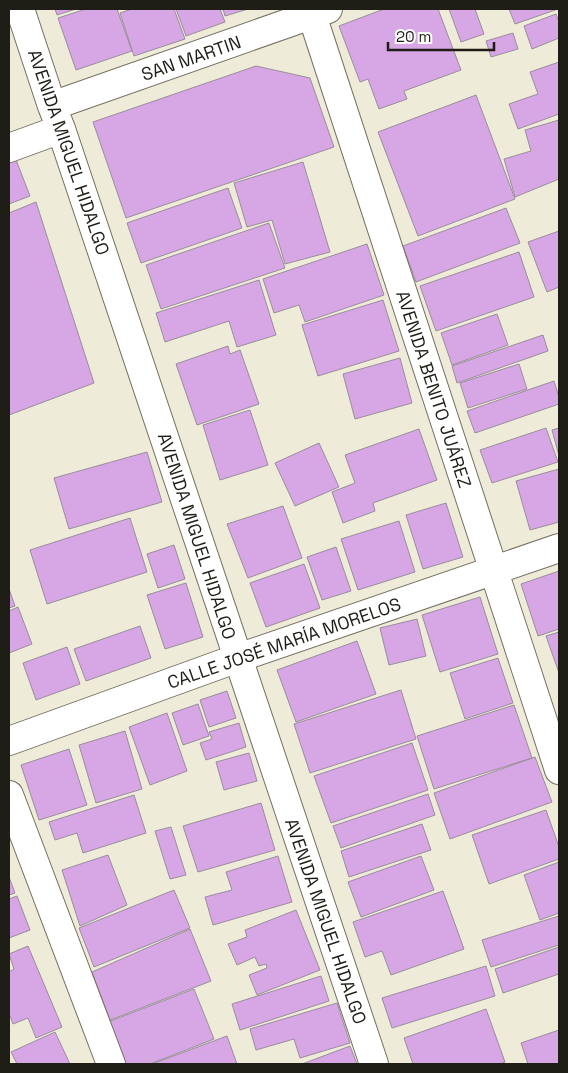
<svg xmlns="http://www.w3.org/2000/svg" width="568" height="1073" viewBox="0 0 568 1073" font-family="'Space Grotesk',sans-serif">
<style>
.building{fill:#d7a6e5;stroke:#998d9c}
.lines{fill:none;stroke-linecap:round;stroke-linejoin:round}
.street-casing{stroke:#747060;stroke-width:30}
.street{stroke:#fff;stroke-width:28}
.labels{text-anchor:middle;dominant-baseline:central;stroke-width:4;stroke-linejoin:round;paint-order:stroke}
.street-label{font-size:18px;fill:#1e1d16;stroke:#fff}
</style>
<rect width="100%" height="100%" fill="#efebd9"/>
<path class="building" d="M 55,9 L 76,9 L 57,15 Z
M 86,9 L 117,9 L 132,51 L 76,70 L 58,18 Z
M 132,9 L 174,9 L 185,39 L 134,56 L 120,13 Z
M 176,9 L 220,9 L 225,22 L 186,36 Z
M 223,9 L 248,9 L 225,16 Z
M 384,9 L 438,9 L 461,70 L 404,91 L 407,99 L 379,109 L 368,79 L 360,82 L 339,26 Z
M 449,9 L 475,9 L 484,34 L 461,42 Z
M 509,9 L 558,9 L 515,24 Z
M 556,14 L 559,22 L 559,38 L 532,49 L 524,26 Z
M 513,33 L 518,49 L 491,57 L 486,41 Z
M 559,62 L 559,114 L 518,129 L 509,104 L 538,94 L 530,72 Z
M 256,66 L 310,78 L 334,147 L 126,218 L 93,122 Z
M 476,95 L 515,199 L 418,236 L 378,132 Z
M 559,120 L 559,179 L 515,197 L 504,159 L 531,151 L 525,130 Z
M 13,152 L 30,196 L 9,204 L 9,153 Z
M 303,162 L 330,252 L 285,264 L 272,220 L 247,227 L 234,183 Z
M 228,188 L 242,228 L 141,263 L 127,223 Z
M 36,202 L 94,383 L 9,415 L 9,213 Z
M 506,208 L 520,243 L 416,282 L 403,246 Z
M 269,223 L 285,268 L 161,309 L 146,265 Z
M 559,231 L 559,287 L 547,292 L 528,242 Z
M 367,244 L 384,295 L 305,322 L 299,305 L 274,313 L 263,279 Z
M 519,252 L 534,297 L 436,331 L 420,286 Z
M 259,280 L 276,335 L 237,347 L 229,321 L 165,342 L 156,313 Z
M 383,300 L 399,351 L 318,376 L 302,325 Z
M 497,314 L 508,345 L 452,365 L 441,333 Z
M 543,335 L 548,351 L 457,383 L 452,366 Z
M 228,346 L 230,354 L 240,350 L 259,404 L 197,425 L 176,364 Z
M 400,358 L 412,403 L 355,419 L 343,374 Z
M 519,364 L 527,389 L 468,408 L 460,383 Z
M 554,381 L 559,397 L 559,404 L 475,433 L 467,411 Z
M 250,410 L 268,465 L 220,480 L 203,425 Z
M 546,428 L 558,462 L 492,483 L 480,450 Z
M 559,428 L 559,456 L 552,430 Z
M 419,429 L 437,480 L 373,503 L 375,511 L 343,523 L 332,492 L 355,483 L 345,455 Z
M 319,443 L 339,487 L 295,506 L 275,463 Z
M 147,452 L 162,502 L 69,529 L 54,478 Z
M 559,469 L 559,522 L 530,530 L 516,481 Z
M 446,503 L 463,557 L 423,569 L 406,515 Z
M 283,506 L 302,558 L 248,578 L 227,524 Z
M 130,518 L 147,572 L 47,604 L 30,550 Z
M 399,521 L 415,572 L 358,590 L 341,539 Z
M 174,545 L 185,579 L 158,588 L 147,554 Z
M 336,547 L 351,591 L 322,600 L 307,557 Z
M 304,564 L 320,608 L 266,627 L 250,583 Z
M 559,571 L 559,629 L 538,636 L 521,584 Z
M 186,583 L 203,637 L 165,649 L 147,595 Z
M 9,589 L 15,606 L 9,608 Z
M 480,597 L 498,654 L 440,672 L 422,615 Z
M 18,607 L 32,644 L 9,653 L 9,611 Z
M 417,619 L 426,656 L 389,665 L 380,628 Z
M 140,626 L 151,658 L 86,681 L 74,649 Z
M 559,632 L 559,673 L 546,636 Z
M 357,641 L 376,694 L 296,722 L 277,670 Z
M 67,647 L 80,684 L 36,700 L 23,663 Z
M 498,658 L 513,703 L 465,719 L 450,673 Z
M 401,690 L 416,739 L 310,773 L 294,724 Z
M 227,691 L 236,718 L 209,727 L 200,700 Z
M 198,704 L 209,736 L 183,745 L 172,713 Z
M 514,705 L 532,758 L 434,789 L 417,736 Z
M 167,713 L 187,771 L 150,785 L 129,727 Z
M 239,723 L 246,747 L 206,760 L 200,743 L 212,739 L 209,732 Z
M 125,731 L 142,789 L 96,803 L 79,745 Z
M 412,743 L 428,790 L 331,823 L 314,776 Z
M 69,749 L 87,805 L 39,820 L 21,765 Z
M 249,753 L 257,781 L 224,790 L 216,762 Z
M 535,757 L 552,802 L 450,839 L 434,793 Z
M 428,794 L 435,815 L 341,848 L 333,826 Z
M 134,795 L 146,833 L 83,853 L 77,833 L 55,840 L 49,822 Z
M 261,803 L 275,850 L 198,872 L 183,826 Z
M 546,810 L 559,847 L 559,859 L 489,884 L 472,835 Z
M 422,824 L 431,850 L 349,877 L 341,851 Z
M 171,827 L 186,875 L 170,879 L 155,831 Z
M 108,855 L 127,905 L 80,926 L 62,870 Z
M 278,856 L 292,902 L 213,925 L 205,897 L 232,890 L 226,872 Z
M 421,856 L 434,890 L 361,917 L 348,882 Z
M 559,862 L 559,913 L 540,920 L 524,875 Z
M 9,877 L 15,893 L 9,895 Z
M 174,890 L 190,928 L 94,967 L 79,928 Z
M 443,891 L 464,949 L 391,975 L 382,951 L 365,957 L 353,922 Z
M 17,896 L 30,930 L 9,938 L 9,899 Z
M 296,910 L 320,970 L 257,995 L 249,975 L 267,968 L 266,964 L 259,966 L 255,957 L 237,965 L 228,944 L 247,937 L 245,930 Z
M 559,916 L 559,945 L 491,967 L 482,940 Z
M 190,929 L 211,981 L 110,1020 L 92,972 Z
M 28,946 L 62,1027 L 36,1038 L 28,1018 L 13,1024 L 9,1013 L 9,972 L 14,969 L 9,954 Z
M 559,947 L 559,974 L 503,993 L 495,969 Z
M 486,966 L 495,996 L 392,1028 L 382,998 Z
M 321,976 L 329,1001 L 240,1030 L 232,1004 Z
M 194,989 L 214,1039 L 150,1064 L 124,1064 L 108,1022 Z
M 337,1003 L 350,1043 L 300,1058 L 294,1039 L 256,1050 L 250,1029 Z
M 486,1009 L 505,1062 L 500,1064 L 413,1064 L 404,1038 Z
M 559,1030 L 559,1064 L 528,1064 L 521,1043 Z
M 55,1032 L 70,1064 L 17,1064 L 11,1052 Z
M 227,1036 L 237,1064 L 152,1064 Z
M 350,1046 L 357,1064 L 302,1064 Z"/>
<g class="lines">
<g class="street-casing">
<path id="street" d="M 20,9 L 52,106 L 61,129 L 374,1064
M 310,9 L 559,770
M 52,106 L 328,9
M 9,148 L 61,129
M 9,741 L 238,658 L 559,548
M 9,795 L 111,1064"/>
</g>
<use href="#street" class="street"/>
</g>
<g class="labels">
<g class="street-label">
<text transform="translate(191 58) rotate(-19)">SAN MARTIN</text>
<text transform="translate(69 152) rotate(71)">AVENIDA MIGUEL HIDALGO</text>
<text transform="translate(434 389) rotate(72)">AVENIDA BENITO JUÁREZ</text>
<text transform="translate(197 536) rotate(72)">AVENIDA MIGUEL HIDALGO</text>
<text transform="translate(284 643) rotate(-19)">CALLE JOSÉ MARÍA MORELOS</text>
<text transform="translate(326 921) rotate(71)">AVENIDA MIGUEL HIDALGO</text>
</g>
</g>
<rect width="568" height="1073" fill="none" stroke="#1e1d16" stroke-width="20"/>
<path d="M388 42v8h106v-8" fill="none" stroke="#1e1d16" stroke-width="2.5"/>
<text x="396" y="42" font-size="15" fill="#1e1d16" stroke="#ffffff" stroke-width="4" paint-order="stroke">20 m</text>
</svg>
